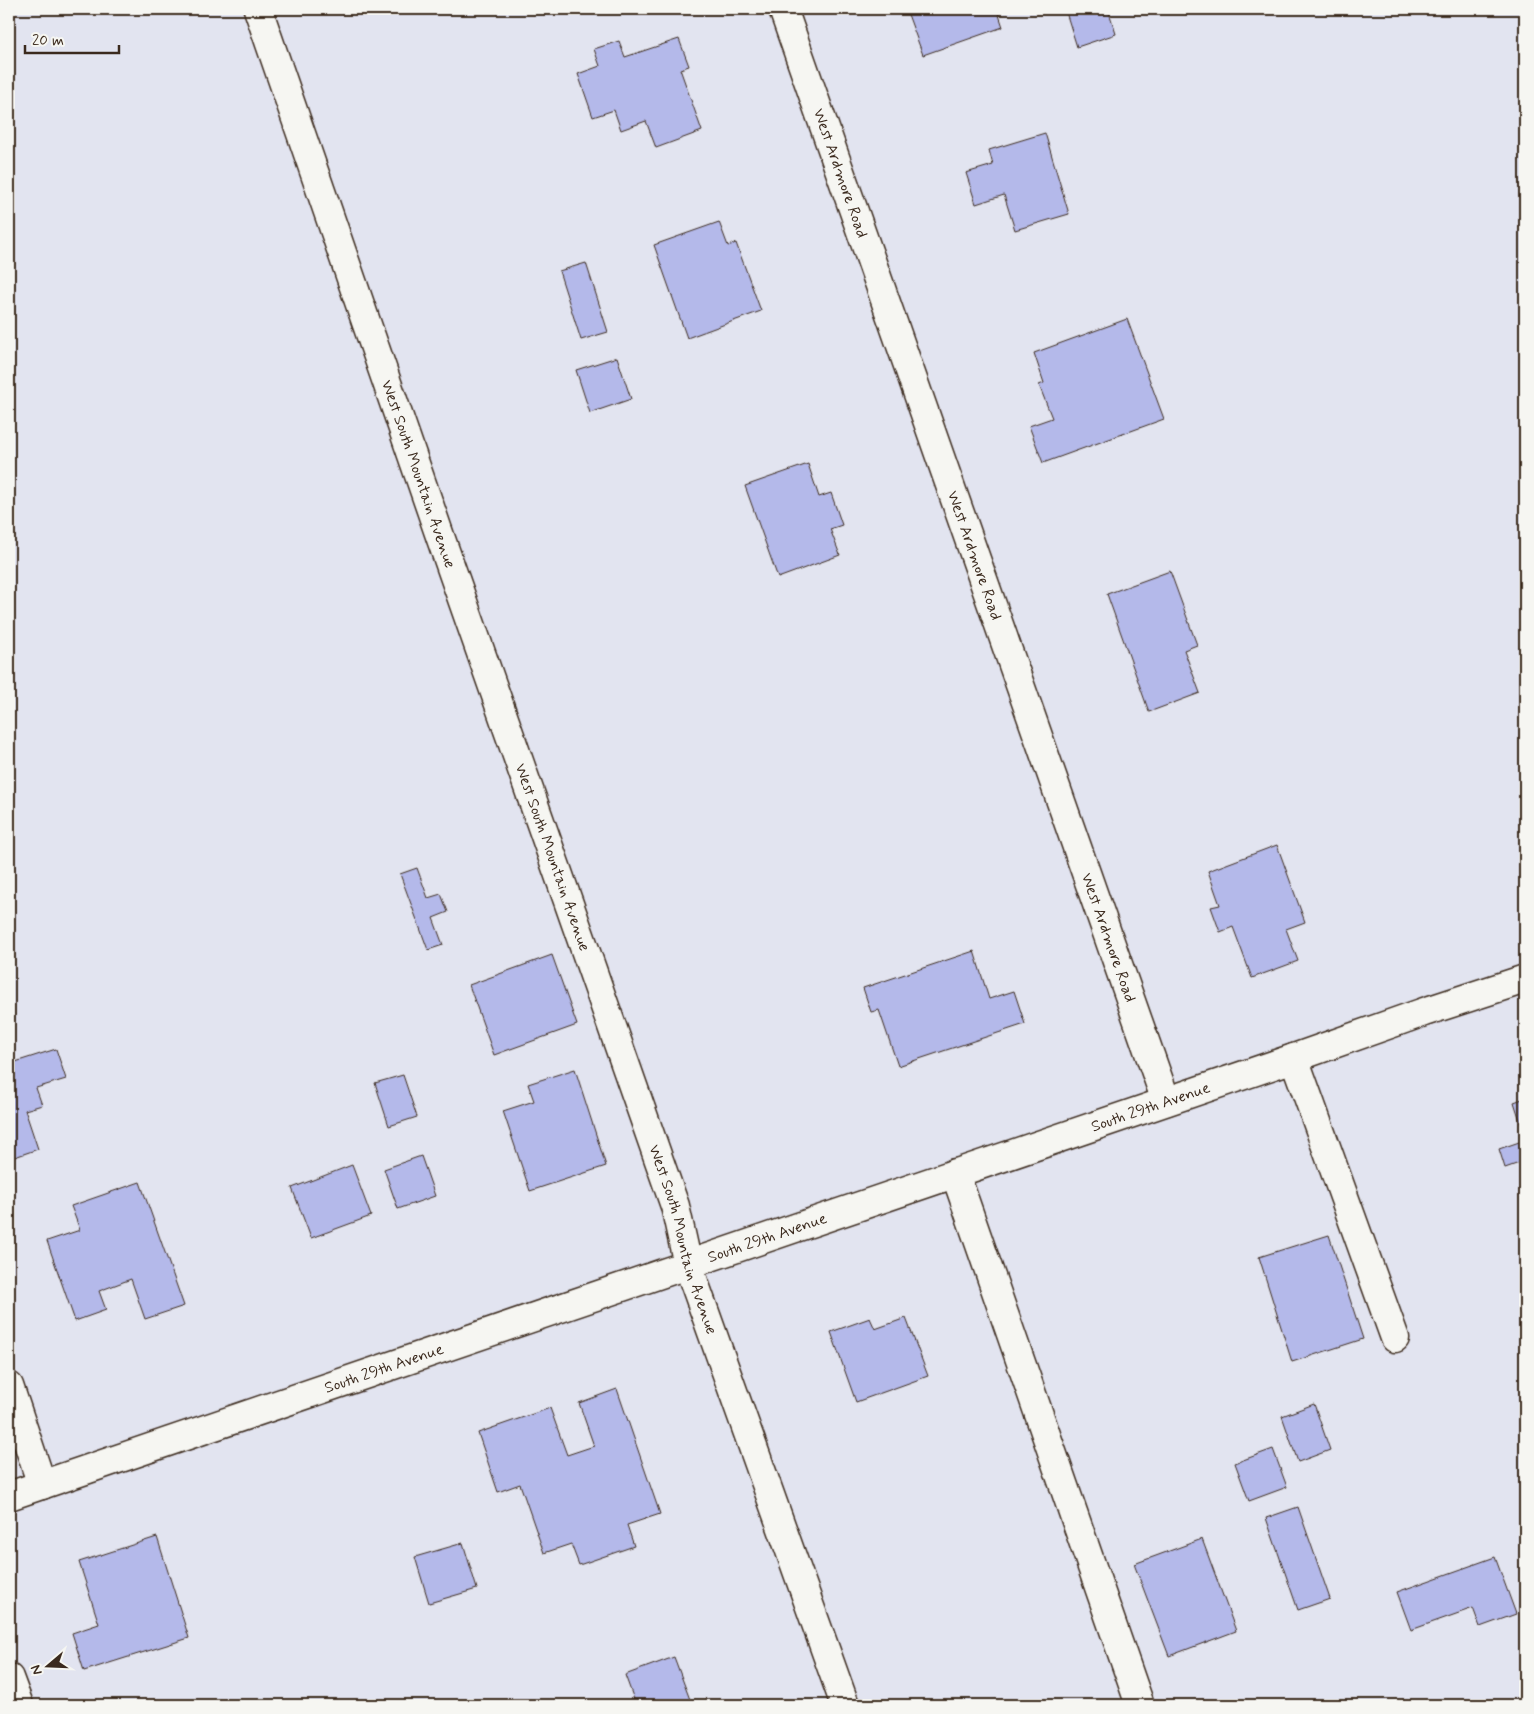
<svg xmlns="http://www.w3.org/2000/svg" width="1534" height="1714" viewBox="0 0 1534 1714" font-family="Mynerve,sans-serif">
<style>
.building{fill:#b4b9ea;stroke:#3b2a1e}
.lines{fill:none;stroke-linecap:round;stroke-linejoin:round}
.minor-casing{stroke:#3b2a1e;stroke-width:31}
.minor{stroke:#f6f6f2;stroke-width:28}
.labels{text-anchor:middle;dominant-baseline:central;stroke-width:4;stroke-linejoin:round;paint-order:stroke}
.street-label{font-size:16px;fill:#3b2a1e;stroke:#f6f6f2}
</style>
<rect width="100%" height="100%" fill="#e2e4f0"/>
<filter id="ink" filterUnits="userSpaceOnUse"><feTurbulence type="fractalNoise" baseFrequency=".02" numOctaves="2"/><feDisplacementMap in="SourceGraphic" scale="10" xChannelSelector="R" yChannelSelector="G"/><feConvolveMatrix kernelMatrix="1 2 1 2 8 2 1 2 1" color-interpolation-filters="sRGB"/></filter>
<g filter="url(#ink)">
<path class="building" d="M 906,9 L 997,9 L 1003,27 L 923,55 Z
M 1065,9 L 1108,9 L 1116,34 L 1077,47 Z
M 679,39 L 689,66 L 680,69 L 702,131 L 656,148 L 646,121 L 621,130 L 614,110 L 593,117 L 578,74 L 600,66 L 594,49 L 619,41 L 625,57 Z
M 1045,133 L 1069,214 L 1015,230 L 1004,195 L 976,204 L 966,173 L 993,165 L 989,150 Z
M 719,222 L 728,246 L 736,243 L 761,311 L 687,338 L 654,245 Z
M 586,263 L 608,332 L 581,340 L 559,271 Z
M 1127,319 L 1164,419 L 1043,463 L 1029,426 L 1052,418 L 1039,385 L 1044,383 L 1034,353 Z
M 617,357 L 631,399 L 590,413 L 576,370 Z
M 808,464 L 819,497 L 831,493 L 842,525 L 830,529 L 840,555 L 778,578 L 745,486 Z
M 1170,571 L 1197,645 L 1184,650 L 1200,693 L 1149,712 L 1107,594 Z
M 1277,845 L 1305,922 L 1286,929 L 1298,961 L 1252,978 L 1233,927 L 1220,932 L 1211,907 L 1220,905 L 1208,871 Z
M 417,868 L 428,898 L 441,894 L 448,912 L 433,918 L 443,945 L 428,950 L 400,874 Z
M 974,951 L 989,999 L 1014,991 L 1025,1024 L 898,1066 L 879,1010 L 871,1012 L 863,988 Z
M 552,955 L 577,1025 L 494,1055 L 469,985 Z
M 56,1049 L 66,1079 L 36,1088 L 42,1105 L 25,1110 L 38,1149 L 9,1159 L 9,1064 Z
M 575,1069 L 606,1166 L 530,1191 L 503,1111 L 534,1101 L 528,1084 Z
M 403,1075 L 417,1117 L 389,1126 L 375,1083 Z
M 1525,1098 L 1525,1136 L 1514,1102 Z
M 1525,1140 L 1525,1161 L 1505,1168 L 1499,1149 Z
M 421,1156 L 435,1196 L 398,1209 L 384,1169 Z
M 352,1165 L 371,1216 L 311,1238 L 292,1188 Z
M 140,1182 L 184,1306 L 145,1319 L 131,1279 L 99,1291 L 106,1310 L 75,1321 L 47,1241 L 80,1230 L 71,1206 Z
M 1329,1235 L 1363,1339 L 1292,1362 L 1259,1257 Z
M 870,1318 L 875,1329 L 906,1318 L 928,1376 L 856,1402 L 831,1332 Z
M 617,1389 L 660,1514 L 627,1525 L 634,1546 L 579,1565 L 571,1544 L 544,1553 L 520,1484 L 498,1492 L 478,1433 L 550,1408 L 567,1455 L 594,1446 L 579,1403 Z
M 1314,1404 L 1330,1450 L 1298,1462 L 1282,1416 Z
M 1273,1449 L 1287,1487 L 1249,1501 L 1235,1463 Z
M 1298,1507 L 1330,1599 L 1298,1610 L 1266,1518 Z
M 157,1537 L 189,1638 L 84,1671 L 72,1633 L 99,1624 L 79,1562 Z
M 1202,1539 L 1236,1631 L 1169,1656 L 1134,1564 Z
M 463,1543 L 477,1589 L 429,1603 L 415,1557 Z
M 1495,1557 L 1516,1614 L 1480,1627 L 1473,1608 L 1411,1630 L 1397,1592 Z
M 674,1657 L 692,1705 L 636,1705 L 625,1675 Z"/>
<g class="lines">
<g class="minor-casing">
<g id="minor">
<path id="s1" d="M 258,9 L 441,539 L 675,1206 L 688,1265 L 845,1705"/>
<path id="s2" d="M 783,9 L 1166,1101"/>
<path d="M 1294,1058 L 1395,1338"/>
<path d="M 955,1173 L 1140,1705"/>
<path d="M 9,1386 L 42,1485"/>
<path id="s3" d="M 9,1496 L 1294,1058 L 1424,1012 L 1525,979"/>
<path d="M 9,1678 L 19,1705"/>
</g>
</g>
<use href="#minor" class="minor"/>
</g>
</g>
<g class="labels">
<g class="street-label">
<text stroke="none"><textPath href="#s2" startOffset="174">West Ardmore Road</textPath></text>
<text stroke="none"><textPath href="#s1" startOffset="492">West South Mountain Avenue</textPath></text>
<text stroke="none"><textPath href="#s2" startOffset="579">West Ardmore Road</textPath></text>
<text stroke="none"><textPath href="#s1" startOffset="898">West South Mountain Avenue</textPath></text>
<text stroke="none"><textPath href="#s2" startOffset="984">West Ardmore Road</textPath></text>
<text stroke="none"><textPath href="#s3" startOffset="1206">South 29th Avenue</textPath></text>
<text stroke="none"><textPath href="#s3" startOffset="801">South 29th Avenue</textPath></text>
<text stroke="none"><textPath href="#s1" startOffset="1302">West South Mountain Avenue</textPath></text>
<text stroke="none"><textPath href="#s3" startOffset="396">South 29th Avenue</textPath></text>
</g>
</g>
<rect width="1534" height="1714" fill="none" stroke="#f6f6f2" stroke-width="30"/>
<rect x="15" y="15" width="1504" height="1684" fill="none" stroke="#3b2a1e" stroke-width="2" filter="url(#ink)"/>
<g transform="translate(48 1666) rotate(251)" stroke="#f6f6f2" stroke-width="4" paint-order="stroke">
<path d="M0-4L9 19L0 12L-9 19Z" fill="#3b2a1e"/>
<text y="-8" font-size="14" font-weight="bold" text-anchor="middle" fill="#3b2a1e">N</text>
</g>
<path d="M25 45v8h94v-8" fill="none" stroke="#3b2a1e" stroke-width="2.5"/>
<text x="32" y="45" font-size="15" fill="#3b2a1e" stroke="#f6f6f2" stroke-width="4" paint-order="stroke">20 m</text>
</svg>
